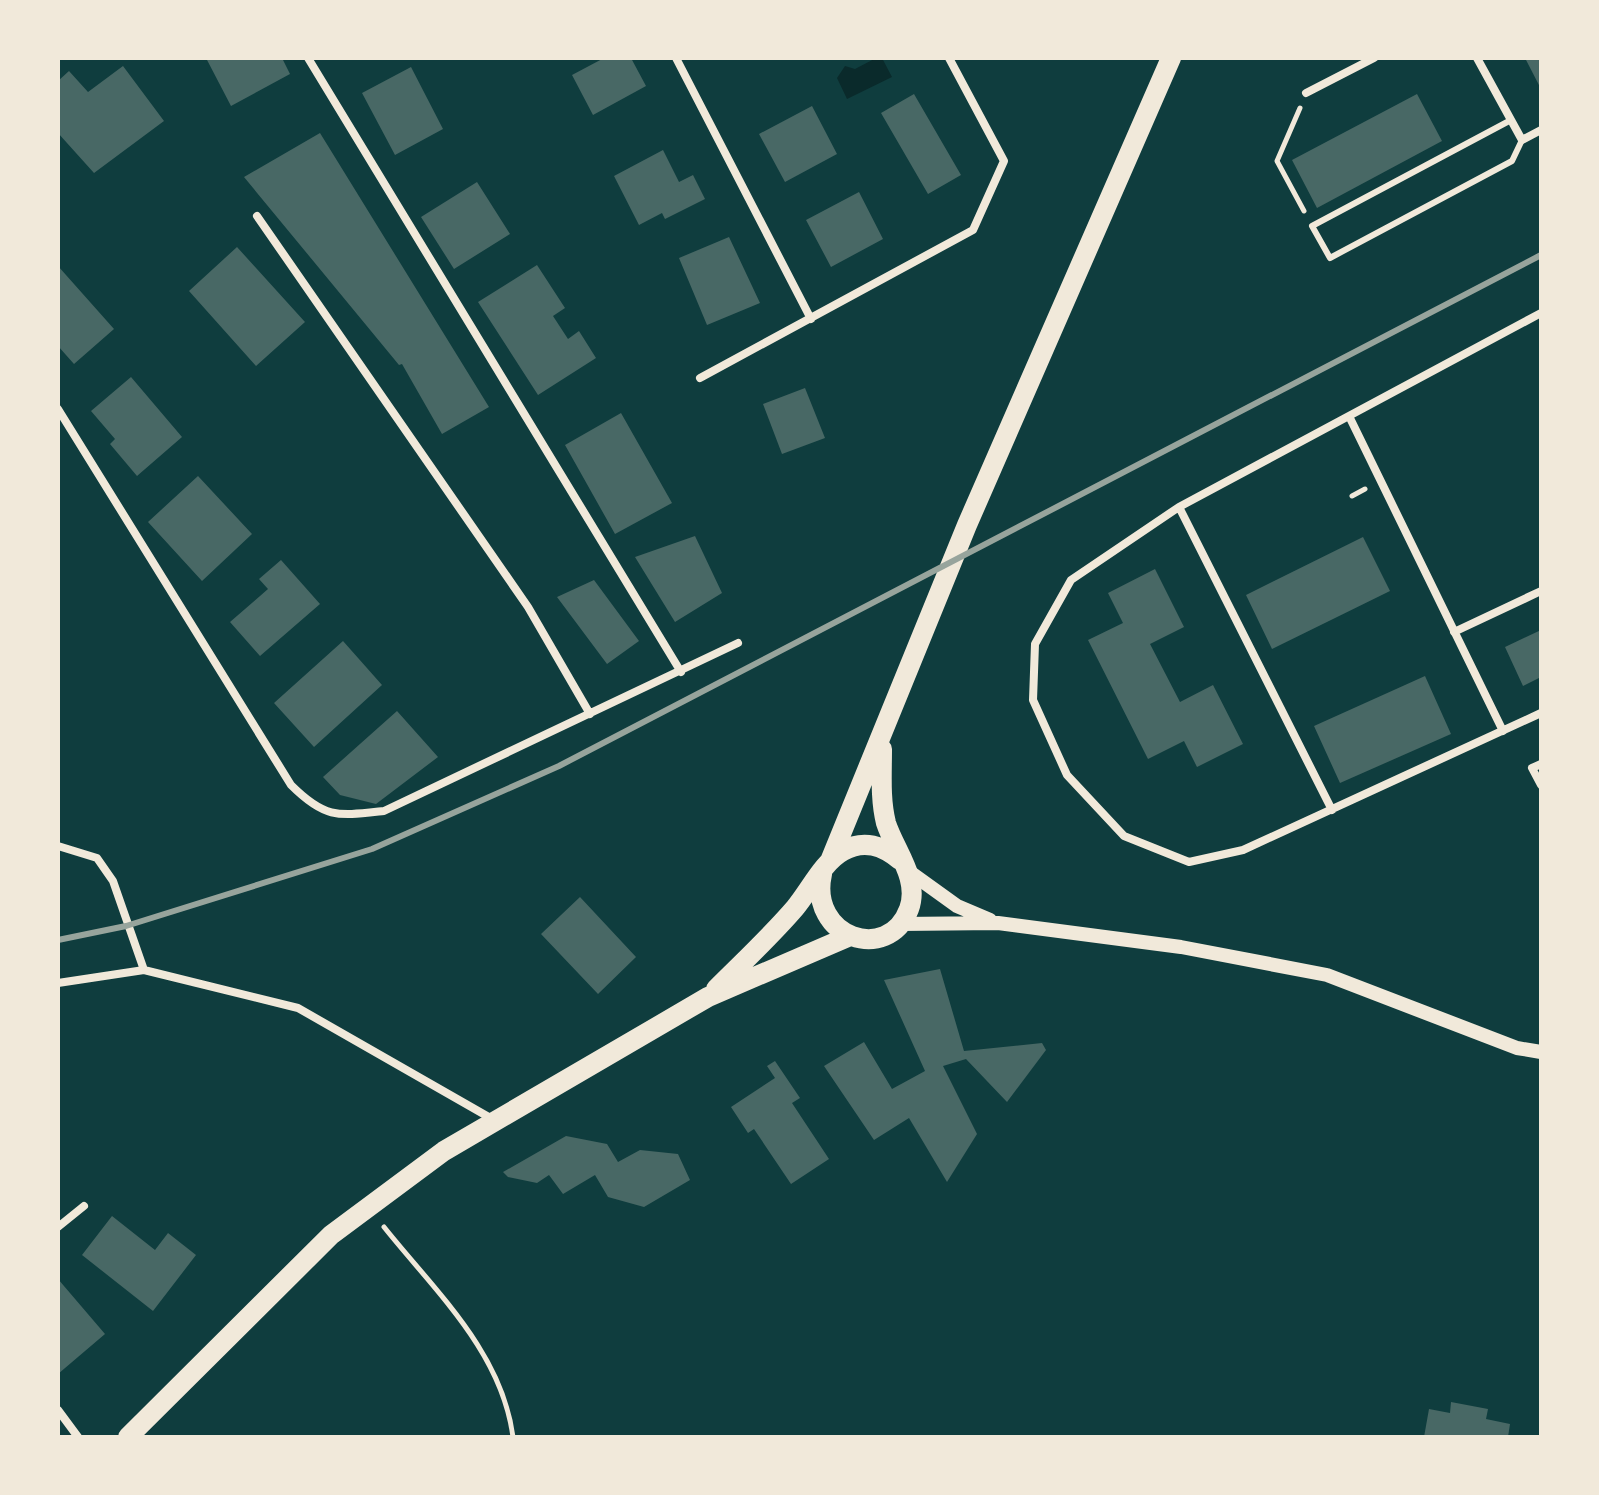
<svg xmlns="http://www.w3.org/2000/svg" width="1599" height="1495" viewBox="0 0 1599 1495" font-family="Arial,sans-serif">
<style>
.water{fill:#0a2a2b}
.building{fill:#486865}
.lines{fill:none;stroke-linecap:round;stroke-linejoin:round}
.path{stroke:#f1e9da;stroke-width:5}
.service{stroke:#f1e9da;stroke-width:6}
.minor{stroke:#f1e9da;stroke-width:8}
.tertiary{stroke:#f1e9da;stroke-width:14}
.primary{stroke:#f1e9da;stroke-width:20}
.rail{stroke:#97a49c;stroke-width:6}
</style>
<rect width="100%" height="100%" fill="#0f3d3e"/>
<path class="water" d="M 876,58 L 882,58 L 892,77 L 847,99 L 837,78 L 845,66 L 855,69 Z"/>
<path class="building" d="M 206,58 L 282,58 L 290,74 L 231,106 Z
M 604,58 L 631,58 L 646,86 L 593,115 L 572,75 Z
M 1525,58 L 1541,58 L 1541,89 Z
M 123,66 L 164,121 L 94,173 L 58,133 L 58,81 L 69,71 L 88,92 Z
M 411,67 L 443,129 L 395,155 L 362,93 Z
M 914,94 L 961,175 L 928,194 L 881,113 Z
M 1417,94 L 1442,141 L 1317,208 L 1292,160 Z
M 812,106 L 837,154 L 785,182 L 759,134 Z
M 320,133 L 489,407 L 442,434 L 402,364 L 399,365 L 244,177 Z
M 663,150 L 679,182 L 693,175 L 705,199 L 665,219 L 662,213 L 639,225 L 614,176 Z
M 477,182 L 510,234 L 454,269 L 421,217 Z
M 859,192 L 883,239 L 831,267 L 806,220 Z
M 729,237 L 760,303 L 707,325 L 679,258 Z
M 237,247 L 305,322 L 256,366 L 189,291 Z
M 537,265 L 565,308 L 553,316 L 568,339 L 579,331 L 596,358 L 538,395 L 478,302 Z
M 58,266 L 114,329 L 74,364 L 58,346 Z
M 131,377 L 182,437 L 137,476 L 110,444 L 115,439 L 91,411 Z
M 805,388 L 825,438 L 782,454 L 763,404 Z
M 621,413 L 672,503 L 615,534 L 565,445 Z
M 198,476 L 252,534 L 202,581 L 148,522 Z
M 695,536 L 722,593 L 675,622 L 635,557 Z
M 1363,537 L 1390,591 L 1272,649 L 1246,595 Z
M 281,560 L 320,604 L 260,656 L 230,622 L 268,589 L 259,579 Z
M 1155,569 L 1184,627 L 1150,644 L 1180,702 L 1213,685 L 1243,744 L 1197,767 L 1184,741 L 1148,759 L 1088,640 L 1123,623 L 1108,593 Z
M 594,580 L 639,641 L 607,664 L 557,597 Z
M 1541,630 L 1541,677 L 1523,686 L 1505,647 Z
M 343,641 L 382,685 L 314,747 L 274,703 Z
M 1425,676 L 1451,734 L 1340,783 L 1314,726 Z
M 397,711 L 438,757 L 376,804 L 340,795 L 323,777 Z
M 580,897 L 636,957 L 598,994 L 541,934 Z
M 940,969 L 964,1051 L 1042,1043 L 1046,1050 L 1007,1102 L 966,1059 L 943,1066 L 977,1134 L 947,1182 L 909,1118 L 874,1140 L 824,1066 L 864,1042 L 892,1089 L 925,1071 L 884,980 Z
M 775,1061 L 800,1098 L 792,1103 L 829,1159 L 791,1184 L 754,1129 L 748,1133 L 731,1107 L 775,1078 L 767,1066 Z
M 566,1136 L 607,1144 L 618,1162 L 640,1150 L 678,1154 L 690,1180 L 644,1207 L 608,1197 L 595,1175 L 563,1194 L 549,1175 L 537,1183 L 508,1177 L 503,1172 Z
M 112,1216 L 155,1250 L 168,1233 L 196,1255 L 153,1311 L 82,1255 Z
M 58,1279 L 105,1334 L 58,1374 Z
M 1451,1402 L 1488,1409 L 1486,1419 L 1510,1424 L 1508,1437 L 1424,1437 L 1429,1409 L 1450,1413 Z"/>
<g class="lines">
<path class="path" d="M 1300,108 L 1277,161 L 1304,211
M 1352,496 L 1365,489
M 384,1227 C 435,1291 502,1352 513,1437"/>
<path class="service" d="M 1511,120 L 1312,226 L 1330,258 L 1512,161 L 1522,140"/>
<path class="minor" d="M 308,58 L 681,672
M 676,58 L 811,319
M 1477,58 L 1522,140 L 1541,130
M 1306,93 L 1374,58
M 257,216 L 528,607 L 590,714
M 1541,313 L 1179,507 L 1071,580 L 1035,644 L 1033,700 L 1067,775 L 1124,836 L 1189,862 L 1243,850 L 1541,713
M 700,378 L 973,230 L 1004,161 L 949,58
M 58,409 L 291,785 C 325,819 338,816 384,811 L 738,643
M 1349,416 L 1503,731
M 1179,507 L 1332,810
M 1454,632 L 1541,591
M 1541,764 L 1532,768 L 1541,785
M 58,846 L 97,858 L 113,881 L 144,970
M 58,983 L 144,970 L 298,1008 L 494,1120
M 58,1227 L 84,1206
M 58,1410 L 78,1437"/>
<path class="tertiary" d="M 907,870 L 957,906 L 990,920
M 900,924 L 998,923 L 1181,947 L 1327,975 L 1517,1048 L 1541,1052"/>
<path class="primary" d="M 830,861 L 967,525 L 1171,58
M 822,874 C 808,937 888,965 909,909 C 920,879 895,851 886,823 C 880,799 882,774 882,749
M 716,989 C 743,962 771,936 795,908 C 810,890 823,862 843,851 C 864,839 883,846 900,860
M 128,1437 L 331,1235 L 444,1151 L 708,997 L 850,936"/>
<path class="rail" d="M 58,940 L 126,926 L 372,849 L 559,766 L 1541,255"/>
</g>
<rect width="1599" height="1495" fill="none" stroke="#f1e9da" stroke-width="120"/>
</svg>
